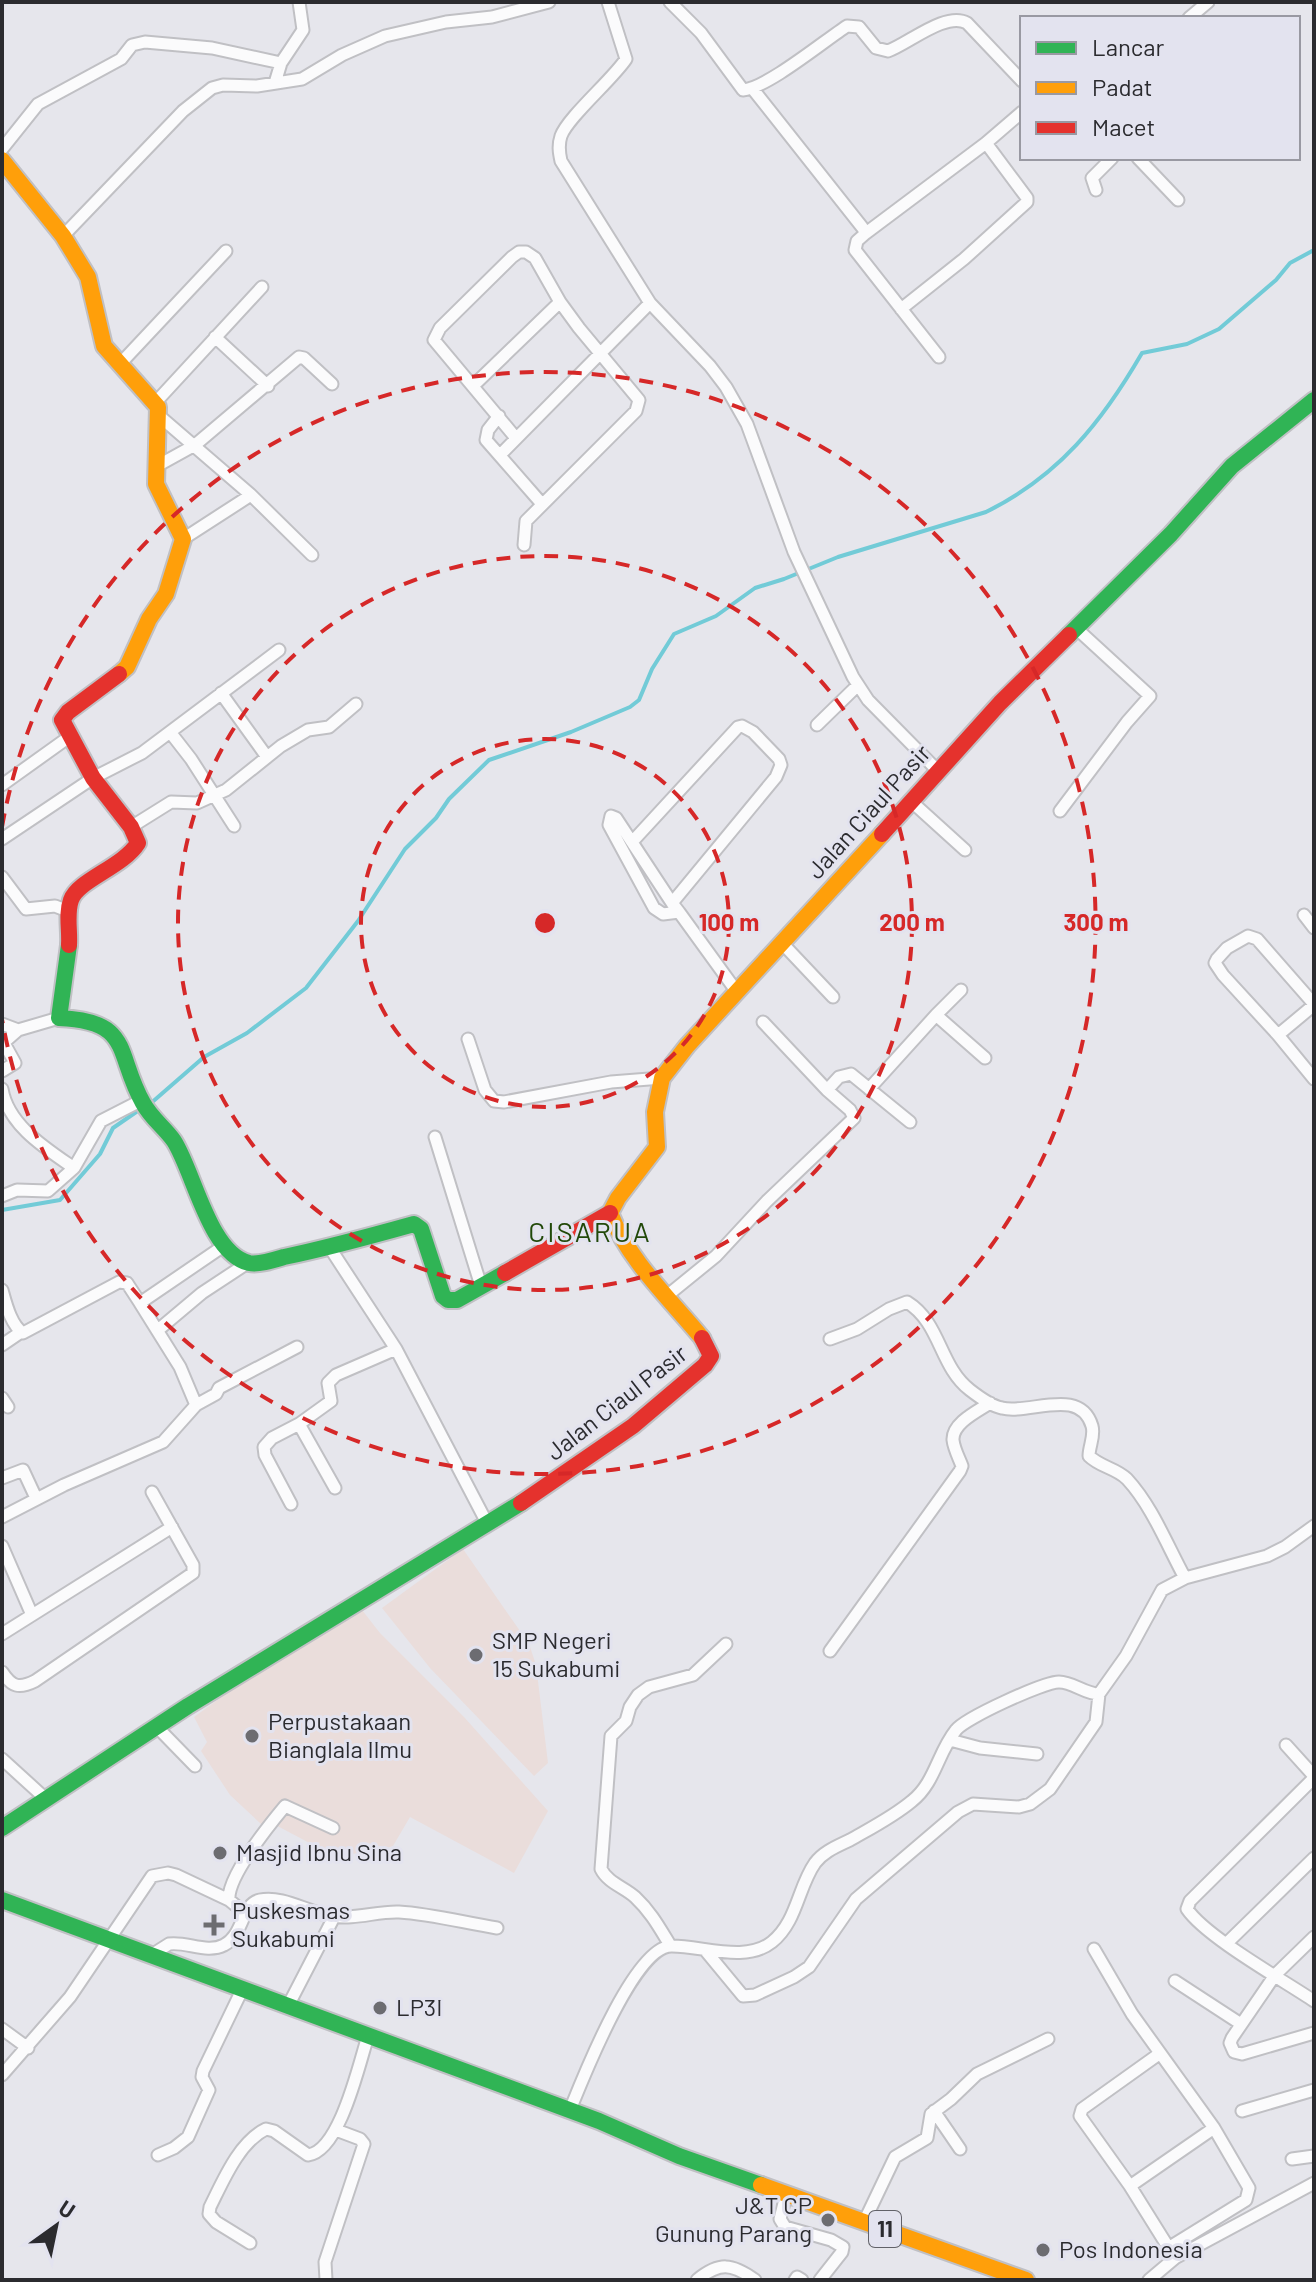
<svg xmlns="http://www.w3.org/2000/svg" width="1316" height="2282" viewBox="0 0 1316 2282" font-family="Barlow,sans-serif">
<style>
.education{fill:#eadddb}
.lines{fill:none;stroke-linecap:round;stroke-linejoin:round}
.stream{stroke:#72cbd7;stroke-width:4}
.street-casing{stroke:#c0c0c4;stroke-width:15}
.fast-casing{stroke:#c0c0c4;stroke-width:20}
.slow-casing{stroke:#c0c0c4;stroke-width:20}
.jam-casing{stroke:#c0c0c4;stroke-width:20}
.street{stroke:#fbfbfc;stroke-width:11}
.fast{stroke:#30b455;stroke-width:16}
.slow{stroke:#ff9f0a;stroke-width:16}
.jam{stroke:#e5322d;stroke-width:16}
.ring{fill:none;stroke:#d62828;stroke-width:4;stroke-dasharray:14 10}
.poi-dot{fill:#6c6c71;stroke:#e3e3ef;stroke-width:3}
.labels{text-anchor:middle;stroke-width:6;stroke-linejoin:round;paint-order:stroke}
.shield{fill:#e3e3ef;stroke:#626269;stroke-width:2}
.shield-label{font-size:22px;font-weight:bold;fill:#2b2b2f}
.street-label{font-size:24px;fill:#2b2b2f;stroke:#e3e3ef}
.poi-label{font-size:24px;fill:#2b2b2f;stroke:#e3e3ef;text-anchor:start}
.quarter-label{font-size:28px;letter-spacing:2px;fill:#214809;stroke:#e3e3ef}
.centre{fill:#d62828;stroke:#e3e3ef;stroke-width:4}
.ring-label{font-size:24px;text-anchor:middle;font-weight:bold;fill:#d62828;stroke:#e3e3ef;stroke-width:6;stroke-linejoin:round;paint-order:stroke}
</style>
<rect width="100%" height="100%" fill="#e6e6ec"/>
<path class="education" d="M 463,1549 L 529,1644 L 536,1665 L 548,1763 L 534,1776 L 430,1668 L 382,1608 Z
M 362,1610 L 380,1633 L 464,1717 L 548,1811 L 514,1873 L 410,1817 L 393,1846 L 377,1851 L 334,1856 L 268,1821 L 265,1825 L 261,1824 L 230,1795 L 201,1751 L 207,1742 L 194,1717 L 238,1685 Z"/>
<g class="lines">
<path class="stream" d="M 150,1104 L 204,1057 L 247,1033 L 306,988 L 358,921 L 405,849 L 436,818 L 449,799 L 489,760 L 571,732 L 630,707 L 639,700 L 652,669 L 674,634 L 716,616 L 755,588 L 784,579 L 838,557 L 986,512 C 1059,476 1102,422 1142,353 L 1187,344 L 1219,329 L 1276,280 L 1290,263 L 1314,250
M 2,1210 L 60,1200 L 100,1154 L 113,1128 L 142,1108"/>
<defs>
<path id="street" d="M 608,2 L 626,59 C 612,80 568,117 561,136 C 558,145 559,152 561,161 L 650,303 L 710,366 L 726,387 L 747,424 L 794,552 L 853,677 L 868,700 L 939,772
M 670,2 L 701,33 L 743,90 C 767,88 824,41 847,26 L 859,27 L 876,48 L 888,51 C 908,44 946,11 967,23 L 1022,81
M 1189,18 L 1208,2
M 275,83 L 281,63 L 303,30 L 299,2
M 752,88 L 862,227 L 866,233 L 857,241 L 855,250 L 939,357
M 2,149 L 38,104 L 121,59 L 132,45 L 145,42 L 212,48 L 281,63
M 1138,158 L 1178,200
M 1096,190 L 1092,178 L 1112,158
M 866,233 L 986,143
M 63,236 L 183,111 L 212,88 L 223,85 L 257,86 L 302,79 L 342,55 L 385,36 L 446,22 L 492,17 L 549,2
M 901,309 L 964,259 L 1027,202 L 1027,198 L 986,143 L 1022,112
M 215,337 L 268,386
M 119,365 L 226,251
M 474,385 L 560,302
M 155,403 L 262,287
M 157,414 L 251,495 L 312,555
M 499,416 L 488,430 L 486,440 L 542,504
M 516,438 L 434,340 L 440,328 L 512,257 L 519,252 L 526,252 L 535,258 L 560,302 L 579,328 L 639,400 L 636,411 L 526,521 L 524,545
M 500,455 L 650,303
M 157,466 L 195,445 L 299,357 L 304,358 L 332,384
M 183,539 L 251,495
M 221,693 L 267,757
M 817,725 L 858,685
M 170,732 L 191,759 L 234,826
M 2,785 L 69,737
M 912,802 L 965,850
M 1060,811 L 1127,722 L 1150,696 L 1077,629
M 131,827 L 171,802 L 197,803 L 226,790 L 281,746 L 308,730 L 329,727 L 356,704
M 2,839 L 93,778 L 142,753 L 279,650
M 632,842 L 738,727 L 742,726 L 753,732 L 779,759 L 781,765 L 776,777 L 672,903
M 2,877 L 26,909 L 55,906 L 68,911
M 679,912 L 663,914 L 654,908 L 609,825 L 611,816 L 616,818 L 672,903 L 679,912 L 737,992
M 1304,915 L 1314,928
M 782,943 L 833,997
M 1314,1004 L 1257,939 L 1248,936 L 1227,948 L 1217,959 L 1215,963 L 1223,975 L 1278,1035 L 1314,1079
M 936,1015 L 961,990
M 2,1024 L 18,1030
M 1278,1035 L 1314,1005
M 468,1039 L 485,1090 L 494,1101 L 504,1102 L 611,1082 L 662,1078
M 2,1044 L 18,1030 L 59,1018
M 2,1071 L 15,1063 L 4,1043
M 2,1089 C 8,1125 45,1148 74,1168 L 101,1121 L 142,1100
M 869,1089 L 936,1015 L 985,1058
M 827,1090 L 839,1077 L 851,1074 L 910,1122
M 435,1137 L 481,1286
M 2,1196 L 17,1190 L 48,1191 L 74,1168
M 330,1248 L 396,1349 L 487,1523
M 2,1290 C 6,1304 11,1325 23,1333 L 119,1282 L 127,1283 L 140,1303
M 668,1295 L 716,1256 L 767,1201 L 854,1118 L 850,1110 L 827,1090 L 763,1022
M 158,1330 L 202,1293 L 246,1264
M 830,1339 L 857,1329 L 889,1309 L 907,1302 C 941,1323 939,1366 970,1390 C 979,1397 991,1406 1002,1408 C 1029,1415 1080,1386 1092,1426 C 1095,1436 1089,1446 1089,1456 C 1100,1467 1116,1468 1127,1479 C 1152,1506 1167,1545 1185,1578
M 2,1345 L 21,1332
M 2,1398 L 8,1407
M 196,1405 L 216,1394 L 219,1388 L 297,1347
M 2,1478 L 23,1470 L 36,1498
M 335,1488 L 299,1424 L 331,1401 L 328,1383 L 336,1375 L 396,1349
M 291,1504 L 265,1455 L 264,1447 L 272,1438 L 299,1424
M 2,1517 L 64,1485 L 163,1442 L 196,1405 L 180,1367 L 140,1303 L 225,1245
M 2,1546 L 32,1615
M 2,1634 L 172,1527
M 830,1651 L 960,1471 L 962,1466 C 959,1458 954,1449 953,1440 C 952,1423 978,1411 990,1403
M 2,1672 C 12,1687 19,1689 35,1681 L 193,1573 L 193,1565 L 152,1492
M 157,1727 L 195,1766
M 950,1740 L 980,1748 L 1037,1754
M 1286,1745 L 1314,1776
M 2,1759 L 47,1800
M 1314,1778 L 1190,1901 L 1187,1909 C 1206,1937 1283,1980 1314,2001
M 229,1900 C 227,1877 270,1824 285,1806 L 333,1828
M 1314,1937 L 1275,1975 L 1232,2038 L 1230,2043 L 1234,2052 L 1242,2054 L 1314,2033
M 1227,1943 L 1314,1858
M 670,1945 C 659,1927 651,1912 635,1897 C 624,1887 608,1883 601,1869 L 611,1736 L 626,1721 L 630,1707 L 638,1695 L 649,1687 L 693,1675 L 726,1644
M 1094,1949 L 1132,2014 L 1214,2128 L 1249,2188 L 1246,2200 L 1170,2247
M 705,1950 L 743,1996 L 755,1995 L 794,1977 L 809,1967 L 856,1899 L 958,1812 L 973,1804 L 1019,1807 L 1030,1804 L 1050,1789 L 1096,1722 L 1099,1694 L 1126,1656 L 1162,1590 L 1185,1578 L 1267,1556 L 1285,1547 L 1314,1526
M 150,1956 L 169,1944 C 186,1941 207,1954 224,1945 C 244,1935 241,1904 260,1900 C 283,1895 309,1913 332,1916 C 355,1920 377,1911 399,1912 C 432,1914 465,1923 497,1928
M 1175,1981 L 1241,2024
M 289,2004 L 334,1917
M 2,2029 L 28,2048
M 1159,2054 L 1082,2109 L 1080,2116 L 1130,2186 L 1175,2258
M 2,2075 L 70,1997 L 152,1876 L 168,1873 L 176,1875 L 229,1900 L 245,1913
M 570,2110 C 583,2078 635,1945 672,1946 C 703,1946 746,1963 772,1942 C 797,1922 798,1887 815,1863 C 824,1851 838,1846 850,1840 C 871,1828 893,1817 912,1801 C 935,1783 938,1752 956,1730 C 965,1718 1044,1682 1059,1682 C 1073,1682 1085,1694 1099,1694
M 934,2111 L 960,2149
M 1242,2111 L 1314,2090
M 158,2155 L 174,2148 L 188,2137 L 209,2090 L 202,2077 L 203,2071 L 242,1990
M 1292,2159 L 1314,2156
M 1130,2186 L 1214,2128
M 786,2195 L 780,2219 L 785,2227 L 831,2240 L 843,2247 L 842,2252 L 820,2280
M 864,2222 L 895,2157 L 927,2138 L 931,2114 L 951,2099 L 977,2074 L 1048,2039
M 250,2243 L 216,2222 L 209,2214 L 210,2207 C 223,2181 239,2142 266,2129 L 274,2131 L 308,2155 C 340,2151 359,2064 368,2036
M 326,2280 L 325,2262 L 364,2144 L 360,2139 L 336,2130
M 697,2280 C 719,2262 732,2263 755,2280
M 795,2280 L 797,2277 L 802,2280
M 1149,2280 L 1175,2258 L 1314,2183"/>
<path id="fast" d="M 1069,635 L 1171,534 L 1232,466 L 1314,400
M 69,945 L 59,1018 C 133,1021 115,1053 143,1103 C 151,1118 165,1128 174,1141 C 194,1172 209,1253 249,1263 C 259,1265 274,1260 284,1257 C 328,1248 371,1236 414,1224 L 421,1229 L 443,1296 L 448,1300 L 457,1300 L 505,1273
M 2,1828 L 188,1706 L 521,1503
M 2,1900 L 599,2121 L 679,2156 L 761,2185"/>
<path id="slow" d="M 2,160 L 63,236 L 88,277 L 104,346 L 158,407 L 156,484 L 183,539 L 166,594 L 149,619 L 127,667 L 119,674
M 702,1338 C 670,1299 629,1261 610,1213 L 618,1198 L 657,1147 L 655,1112 L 662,1078 L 687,1046 L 882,834
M 761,2185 L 1026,2280"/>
<path id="jam" d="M 882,834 L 1000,703 L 1069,635
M 69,945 C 70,930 66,914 71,900 C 78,880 123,867 138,843 L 131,827 L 93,778 L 62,720 L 68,712 L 119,674
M 505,1273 L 610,1213
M 521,1503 L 633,1426 L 705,1365 L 711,1356 L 702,1338"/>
</defs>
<use href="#street" class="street-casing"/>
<use href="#fast" class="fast-casing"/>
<use href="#slow" class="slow-casing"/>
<use href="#jam" class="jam-casing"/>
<use href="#street" class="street"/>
<use href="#fast" class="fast"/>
<use href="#slow" class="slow"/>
<use href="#jam" class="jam"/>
</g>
<g class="ring">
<circle cx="545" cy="923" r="184"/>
<circle cx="545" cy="923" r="367"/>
<path d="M2 827A551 551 0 1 1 2 1019"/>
</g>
<g class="poi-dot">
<circle cx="476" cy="1655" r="8"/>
<circle cx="252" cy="1736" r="8"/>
<circle cx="220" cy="1853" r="8"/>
<path d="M210 1913h8v8h8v8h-8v8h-8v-8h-8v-8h8z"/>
<circle cx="380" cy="2008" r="8"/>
<circle cx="828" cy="2220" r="8"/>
<circle cx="1043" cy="2250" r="8"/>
</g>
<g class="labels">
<rect class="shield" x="869" y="2211" width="32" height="36" rx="6"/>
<g class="shield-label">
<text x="885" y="2237">11</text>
</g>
<g class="street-label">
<text transform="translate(869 812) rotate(-48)" y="8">Jalan Ciaul Pasir</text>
<text transform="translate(617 1403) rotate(-38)" y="8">Jalan Ciaul Pasir</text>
</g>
<g class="poi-label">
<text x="492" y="1649">SMP Negeri<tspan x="492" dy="28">15 Sukabumi</tspan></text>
<text x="268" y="1730">Perpustakaan<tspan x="268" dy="28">Bianglala Ilmu</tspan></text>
<text x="236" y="1861">Masjid Ibnu Sina</text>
<text x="232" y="1919">Puskesmas<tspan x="232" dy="28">Sukabumi</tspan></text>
<text x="396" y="2016">LP3I</text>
<text x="812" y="2214" text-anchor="end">J&amp;T CP<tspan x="812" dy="28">Gunung Parang</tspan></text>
<text x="1059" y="2258">Pos Indonesia</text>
</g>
<g class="quarter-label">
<text x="590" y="1242">CISARUA</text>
</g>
</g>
<circle cx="545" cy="923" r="12" class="centre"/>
<g class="ring-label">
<text x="729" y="931">100 m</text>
<text x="912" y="931">200 m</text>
<text x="1096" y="931">300 m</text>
</g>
<rect width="1316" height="2282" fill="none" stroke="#2b2b2f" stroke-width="8"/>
<rect x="1020" y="16" width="280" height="144" fill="#e3e3ef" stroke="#9999a2" stroke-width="2"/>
<rect x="1036" y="42" width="40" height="12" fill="#30b455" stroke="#9999a2" stroke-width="2"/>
<text x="1092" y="56" font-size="24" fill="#2b2b2f">Lancar</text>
<rect x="1036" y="82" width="40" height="12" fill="#ff9f0a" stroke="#9999a2" stroke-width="2"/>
<text x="1092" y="96" font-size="24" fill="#2b2b2f">Padat</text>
<rect x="1036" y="122" width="40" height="12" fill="#e5322d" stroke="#9999a2" stroke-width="2"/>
<text x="1092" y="136" font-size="24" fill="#2b2b2f">Macet</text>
<g transform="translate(56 2226) rotate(33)" stroke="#e3e3ef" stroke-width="6" paint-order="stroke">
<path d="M0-6L14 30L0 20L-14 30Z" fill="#2b2b2f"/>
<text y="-12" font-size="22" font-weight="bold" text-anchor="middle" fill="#2b2b2f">U</text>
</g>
</svg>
